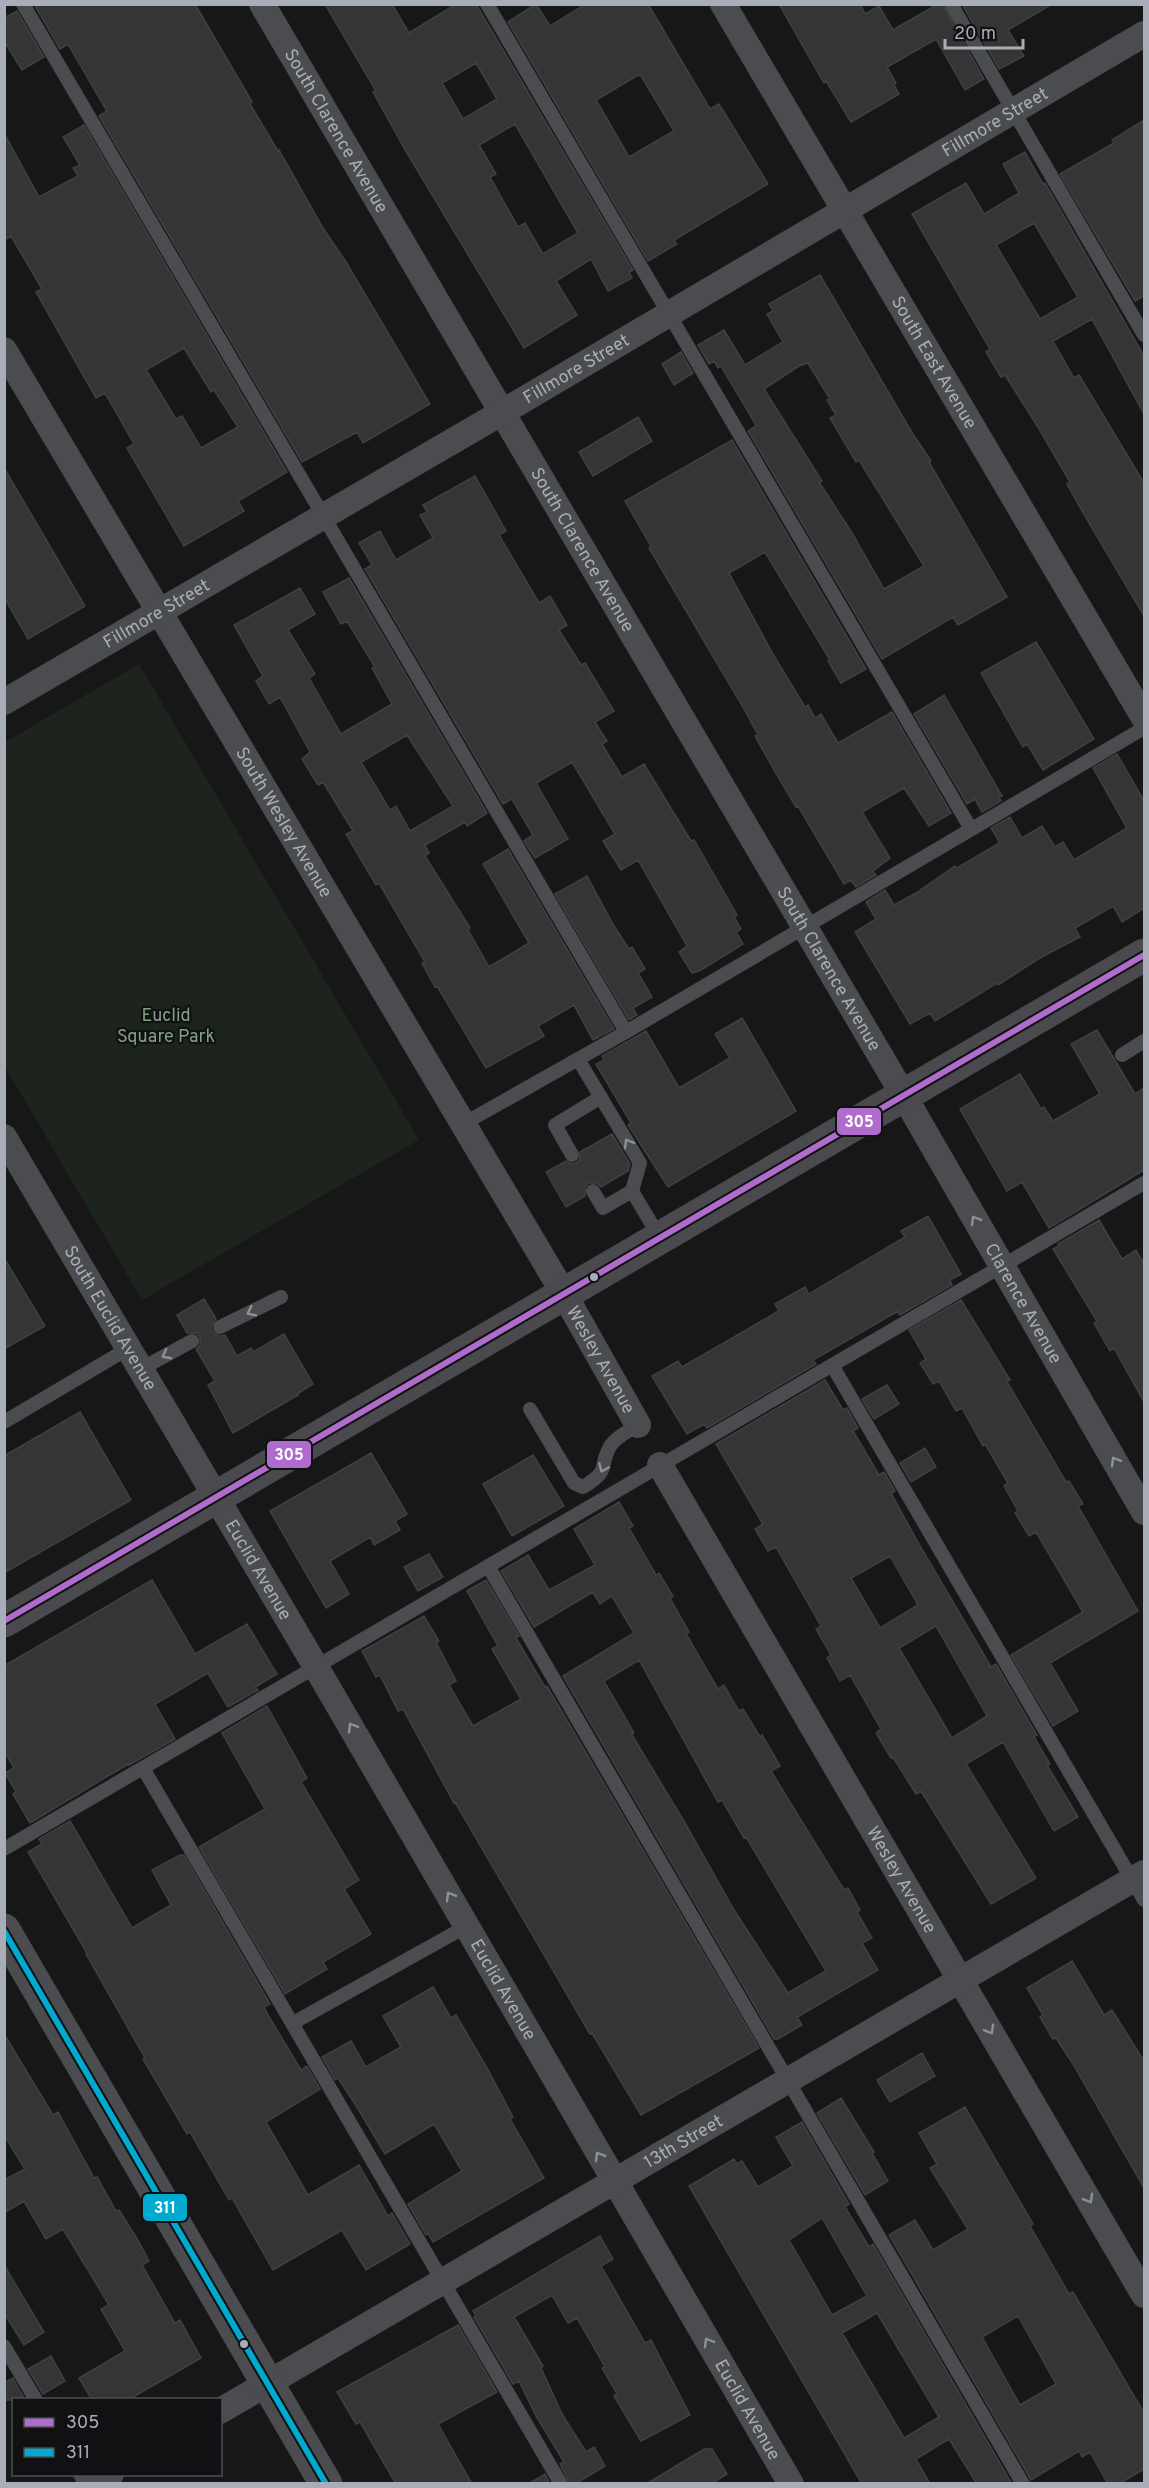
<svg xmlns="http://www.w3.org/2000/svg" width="1149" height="2488" viewBox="0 0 1149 2488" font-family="Overpass,sans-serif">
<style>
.green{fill:#1d241e}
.building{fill:#353536;stroke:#3f4043;stroke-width:1.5;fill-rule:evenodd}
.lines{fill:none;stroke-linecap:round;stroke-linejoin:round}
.service{stroke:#4b4c50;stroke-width:14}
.minor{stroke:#4b4c50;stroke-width:26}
.tertiary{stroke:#4b4c50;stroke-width:33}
.secondary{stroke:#4a4a4e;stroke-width:33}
.bus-1-casing{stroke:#111113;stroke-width:10}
.bus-2-casing{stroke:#111113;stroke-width:10}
.bus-1{stroke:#b06ccc;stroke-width:6}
.bus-2{stroke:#00a9ce;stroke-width:6}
.oneway{stroke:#8c9099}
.bus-dot{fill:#a8adb8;stroke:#111113;stroke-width:2}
.labels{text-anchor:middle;stroke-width:4.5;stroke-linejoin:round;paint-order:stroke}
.street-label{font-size:18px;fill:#a8adb8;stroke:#111113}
.park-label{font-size:18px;fill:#7fa381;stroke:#111113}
.line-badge{stroke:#111113;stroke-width:2}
.badge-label{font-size:16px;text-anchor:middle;font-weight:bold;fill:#fff}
</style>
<rect width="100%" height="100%" fill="#171717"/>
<path class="green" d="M 139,664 L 419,1140 L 142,1300 L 5,1067 L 5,742 Z"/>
<path class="building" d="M 34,4 L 195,4 L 252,102 L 250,104 L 278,151 L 279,150 L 323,228 L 346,262 L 430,404 L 363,443 L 357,432 L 302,462 L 99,116 L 107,111 L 68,44 L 60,49 Z
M 325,4 L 392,4 L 409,33 L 456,4 L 476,4 L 633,270 L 629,272 L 632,278 L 608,291 L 591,259 L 556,281 L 577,315 L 524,348 L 407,153 L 373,92 L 376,91 ZM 476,63 L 497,99 L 463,119 L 442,83 ZM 515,124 L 578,233 L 543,254 L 525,223 L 518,227 L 490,177 L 496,174 L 479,145 Z
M 536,4 L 550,26 L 586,4 L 648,4 L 710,109 L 719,104 L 768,184 L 674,240 L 677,244 L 648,261 L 508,22 ZM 640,74 L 674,131 L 629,157 L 596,100 Z
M 779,4 L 860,4 L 865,14 L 879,6 L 893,30 L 938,4 L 942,4 L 984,79 L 965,90 L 936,39 L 887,67 L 896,83 L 894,85 L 899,94 L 851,122 L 826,81 L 824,83 Z
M 962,4 L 1052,4 L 1008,30 L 1024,56 L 999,69 Z
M 17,11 L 44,57 L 22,70 L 4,41 L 4,18 Z
M 1144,120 L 1144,296 L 1135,301 L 1060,174 L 1114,143 L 1112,140 Z
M 84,125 L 287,472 L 238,501 L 244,511 L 184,546 L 127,448 L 134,444 L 105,393 L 96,398 L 36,292 L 42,289 L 11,236 L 4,240 L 4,133 L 39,197 L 78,176 L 73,168 L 80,165 L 63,137 ZM 184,348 L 211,392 L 214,390 L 238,427 L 201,448 L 182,416 L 176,419 L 146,370 Z
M 1025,152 L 1043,184 L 1045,183 L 1144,356 L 1144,414 L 1092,319 L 1053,341 L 1074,378 L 1079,375 L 1144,483 L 1144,616 L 1082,511 L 1067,484 L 1070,482 L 1038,427 L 1005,375 L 1001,377 L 986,352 L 990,349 L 912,214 L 966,183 L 984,214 L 1019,193 L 1003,164 ZM 1034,223 L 1078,297 L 1040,319 L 996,245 Z
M 820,275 L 911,431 L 931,461 L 929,462 L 1007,597 L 958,625 L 953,617 L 882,659 L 748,431 L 756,426 L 749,413 L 721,366 L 718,368 L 714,361 L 709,364 L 698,345 L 724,330 L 745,365 L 783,342 L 767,314 L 773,311 L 769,304 ZM 808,363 L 830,399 L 827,400 L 836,415 L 830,418 L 856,462 L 859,460 L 924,566 L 884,589 L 852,533 L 819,482 L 822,481 L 764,389 L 799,366 Z
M 681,352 L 693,373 L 674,385 L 662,364 Z
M 638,417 L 652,441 L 593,476 L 579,452 Z
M 732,440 L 866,669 L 841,683 L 828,661 L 830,660 L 765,552 L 729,573 L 774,656 L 805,707 L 808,705 L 815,718 L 821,714 L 838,743 L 892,712 L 951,813 L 929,826 L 904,788 L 862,812 L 890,858 L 873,871 L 876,875 L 856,887 L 851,880 L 844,884 L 798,806 L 796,807 L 777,775 L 755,736 L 758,735 L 743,707 L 649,548 L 651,546 L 625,501 Z
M 4,468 L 85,606 L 28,639 L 4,597 Z
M 475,476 L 506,531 L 499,535 L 539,603 L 550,596 L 567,625 L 559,630 L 581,665 L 585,663 L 614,711 L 595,722 L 607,741 L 602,744 L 622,777 L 644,764 L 691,841 L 694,840 L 737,915 L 734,917 L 741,929 L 736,932 L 743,944 L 701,970 L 692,973 L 679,952 L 687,946 L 638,860 L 621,870 L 603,841 L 615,834 L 572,762 L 536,783 L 568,839 L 535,858 L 524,841 L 533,835 L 512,799 L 503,804 L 365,569 L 372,565 L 359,543 L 380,531 L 396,560 L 433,538 L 420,515 L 427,512 L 423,505 Z
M 349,578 L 487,813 L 467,826 L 465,822 L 425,845 L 429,853 L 425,856 L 470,928 L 468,930 L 489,967 L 529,943 L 483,864 L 508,849 L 614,1029 L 593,1040 L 574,1005 L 538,1026 L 544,1036 L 486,1068 L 437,986 L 435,987 L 422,963 L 425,962 L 379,883 L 376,885 L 346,834 L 353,831 L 323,782 L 318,785 L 302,759 L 310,752 L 280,697 L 269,704 L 256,681 L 263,676 L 234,625 L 300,588 L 315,614 L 288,630 L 315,674 L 309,678 L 341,734 L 392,704 L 372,668 L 375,667 L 347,621 L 341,624 L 323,592 ZM 407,735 L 453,806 L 410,831 L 396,806 L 390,810 L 361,762 Z
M 1036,642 L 1094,739 L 1043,770 L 1027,744 L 1023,747 L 981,673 Z
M 944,695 L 1002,796 L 999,797 L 1001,801 L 982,812 L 975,799 L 967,804 L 914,714 Z
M 1117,754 L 1144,801 L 1144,908 L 1122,922 L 1113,906 L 1075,928 L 1080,937 L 1038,959 L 998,985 L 997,983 L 935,1021 L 930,1013 L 910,1024 L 855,932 L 876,919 L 866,902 L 885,890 L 894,905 L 916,893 L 955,866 L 957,868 L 998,844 L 999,841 L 991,828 L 1010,817 L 1022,838 L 1042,826 L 1055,847 L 1063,842 L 1074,860 L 1127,828 L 1093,768 Z
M 587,876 L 614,926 L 629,949 L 632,947 L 645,969 L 638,973 L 652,997 L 633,1008 L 637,1015 L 629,1020 L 555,894 Z
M 742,1018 L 796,1111 L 668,1187 L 628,1125 L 631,1123 L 596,1064 L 604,1060 L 602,1056 L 646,1031 L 679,1088 L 730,1058 L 715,1034 Z
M 1097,1030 L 1135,1094 L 1144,1088 L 1144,1170 L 1049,1228 L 1022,1182 L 1007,1191 L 960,1109 L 1020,1074 L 1041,1109 L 1044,1107 L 1053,1121 L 1100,1094 L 1071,1044 Z
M 612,1134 L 630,1164 L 628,1171 L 601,1187 L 597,1183 L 589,1183 L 585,1187 L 585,1196 L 566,1207 L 546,1172 L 566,1161 L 571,1164 L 576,1163 L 580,1159 L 580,1152 Z
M 928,1216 L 961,1274 L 950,1280 L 952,1285 L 900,1315 L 898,1311 L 813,1360 L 816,1364 L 707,1428 L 704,1424 L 687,1434 L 652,1376 L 678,1361 L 682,1367 L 779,1311 L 775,1304 L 805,1287 L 809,1294 L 905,1237 L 901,1231 Z
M 1099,1220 L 1122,1259 L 1136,1250 L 1144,1264 L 1144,1402 L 1114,1348 L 1110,1351 L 1094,1323 L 1097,1321 L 1053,1249 L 1059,1246 L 1058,1244 Z
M 4,1258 L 45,1326 L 4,1349 Z
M 204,1299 L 216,1319 L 211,1326 L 212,1331 L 219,1336 L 225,1335 L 237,1356 L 251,1348 L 253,1352 L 284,1334 L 313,1384 L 297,1394 L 298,1395 L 233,1433 L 208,1385 L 215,1381 L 196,1349 L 200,1345 L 200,1337 L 196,1333 L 187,1333 L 177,1315 Z
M 961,1300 L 1010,1380 L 1007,1382 L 1052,1458 L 1066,1482 L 1069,1481 L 1083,1504 L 1078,1506 L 1138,1611 L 1050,1663 L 1078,1711 L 1053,1726 L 1011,1655 L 1083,1612 L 1036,1532 L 1029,1536 L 1015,1513 L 1018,1511 L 1004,1486 L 1008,1483 L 985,1444 L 983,1446 L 962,1408 L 956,1411 L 939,1381 L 933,1384 L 920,1363 L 926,1359 L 909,1330 Z
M 825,1380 L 843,1410 L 847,1408 L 858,1428 L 853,1431 L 879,1475 L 884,1472 L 895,1491 L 891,1493 L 916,1539 L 991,1667 L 996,1664 L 1037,1735 L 1034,1737 L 1050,1764 L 1047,1765 L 1078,1817 L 1054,1831 L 1003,1742 L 966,1764 L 1036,1878 L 991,1904 L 921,1791 L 916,1794 L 893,1757 L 891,1758 L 876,1733 L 881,1729 L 850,1675 L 840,1681 L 827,1658 L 831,1655 L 816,1629 L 821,1626 L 776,1547 L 768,1551 L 755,1529 L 763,1524 L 716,1444 ZM 890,1556 L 918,1605 L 880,1628 L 851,1578 ZM 936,1626 L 987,1716 L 952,1738 L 899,1648 Z
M 887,1385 L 899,1404 L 874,1419 L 862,1399 Z
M 80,1412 L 131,1500 L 4,1573 L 4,1456 Z
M 925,1448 L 936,1467 L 911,1482 L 900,1463 Z
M 371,1453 L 407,1514 L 395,1521 L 400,1530 L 374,1545 L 370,1537 L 330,1561 L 349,1594 L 326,1608 L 270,1511 Z
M 533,1455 L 564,1506 L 512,1536 L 483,1484 Z
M 619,1502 L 633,1526 L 629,1528 L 656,1575 L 659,1573 L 673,1596 L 670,1598 L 689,1632 L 686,1634 L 718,1689 L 724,1685 L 739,1711 L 743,1709 L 760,1737 L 762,1735 L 780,1766 L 771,1771 L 844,1890 L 848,1888 L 860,1910 L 857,1912 L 872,1938 L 862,1943 L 878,1970 L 797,2017 L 802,2025 L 778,2039 L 774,2039 L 563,1676 L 634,1633 L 612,1596 L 600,1604 L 593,1592 L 534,1627 L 501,1571 L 528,1555 L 549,1590 L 595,1565 L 574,1529 ZM 639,1660 L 718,1802 L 722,1800 L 744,1838 L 746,1837 L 826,1971 L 788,1993 L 734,1910 L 685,1823 L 632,1735 L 634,1733 L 604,1681 Z
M 429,1554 L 443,1577 L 418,1591 L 404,1567 Z
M 152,1580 L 195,1654 L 247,1624 L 277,1674 L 255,1687 L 258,1690 L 228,1707 L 208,1673 L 155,1704 L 175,1739 L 129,1765 L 128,1764 L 30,1823 L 13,1794 L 16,1792 L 5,1773 L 14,1768 L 4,1751 L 4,1666 Z
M 486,1580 L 519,1636 L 516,1638 L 545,1687 L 547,1686 L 759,2048 L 641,2115 L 592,2033 L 590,2034 L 455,1802 L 454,1803 L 403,1709 L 398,1711 L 380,1675 L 376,1677 L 362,1651 L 424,1616 L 439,1641 L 436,1642 L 456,1681 L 449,1685 L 473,1726 L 521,1699 L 492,1649 L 498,1646 L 467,1591 Z
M 267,1706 L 307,1778 L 301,1782 L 359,1880 L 344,1889 L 371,1934 L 323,1962 L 327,1969 L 285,1994 L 199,1847 L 265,1809 L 222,1733 Z
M 70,1821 L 132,1928 L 171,1905 L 152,1870 L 180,1855 L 184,1855 L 270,2004 L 264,2007 L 268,2015 L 301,2070 L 307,2066 L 320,2089 L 266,2122 L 308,2195 L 359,2165 L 388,2216 L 392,2213 L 410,2244 L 366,2270 L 342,2230 L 273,2270 L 232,2198 L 229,2200 L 190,2132 L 187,2134 L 143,2059 L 145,2058 L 86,1954 L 87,1953 L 28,1852 L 42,1844 L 39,1839 Z
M 1072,1961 L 1104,2015 L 1112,2010 L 1144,2061 L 1144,2188 L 1073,2064 L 1056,2038 L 1053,2039 L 1040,2017 L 1043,2015 L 1027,1988 Z
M 433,1987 L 451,2018 L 456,2015 L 486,2066 L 513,2117 L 510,2119 L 544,2178 L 433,2242 L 428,2233 L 426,2235 L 408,2204 L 462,2171 L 434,2124 L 385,2154 L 355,2104 L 338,2078 L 335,2080 L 322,2057 L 351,2041 L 366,2067 L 401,2047 L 383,2016 Z
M 4,2034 L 53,2115 L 58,2112 L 94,2178 L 97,2177 L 116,2211 L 119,2210 L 136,2237 L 149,2261 L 142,2265 L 175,2323 L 180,2320 L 201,2358 L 128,2400 L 92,2400 L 79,2378 L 125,2351 L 101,2309 L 109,2305 L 63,2229 L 46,2239 L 24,2201 L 4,2213 L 4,2180 L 25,2169 L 4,2135 Z
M 922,2053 L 935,2076 L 890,2102 L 877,2080 Z
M 841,2098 L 874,2152 L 872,2153 L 888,2181 L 865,2195 L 817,2113 Z
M 965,2107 L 1033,2224 L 1030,2226 L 1069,2294 L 1073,2292 L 1144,2413 L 1144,2469 L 1119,2484 L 1108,2484 L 1090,2452 L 1082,2457 L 1079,2451 L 1031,2480 L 889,2235 L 915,2220 L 933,2250 L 968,2229 L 930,2168 L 937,2164 L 919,2133 ZM 1018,2316 L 1056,2384 L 1020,2405 L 982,2337 Z
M 802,2122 L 849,2204 L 845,2207 L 869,2247 L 873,2244 L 1012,2484 L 977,2484 L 949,2439 L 916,2459 L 930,2484 L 862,2484 L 689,2186 L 734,2159 L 737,2164 L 742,2161 L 758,2187 L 793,2166 L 776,2137 ZM 822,2218 L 867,2296 L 832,2315 L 789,2240 ZM 877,2313 L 939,2417 L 904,2438 L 842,2333 Z
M 600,2236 L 613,2259 L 601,2266 L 645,2343 L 651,2340 L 690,2415 L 641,2441 L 614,2396 L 617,2394 L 602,2368 L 605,2367 L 577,2318 L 568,2323 L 552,2295 L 514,2317 L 543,2366 L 541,2368 L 562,2414 L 586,2452 L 594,2447 L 605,2466 L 575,2484 L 570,2484 L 560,2464 L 564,2462 L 536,2416 L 519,2381 L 513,2384 L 474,2317 L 476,2316 L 473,2311 Z
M 4,2265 L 44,2332 L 24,2345 L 4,2313 Z
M 458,2325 L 497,2392 L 438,2424 L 472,2484 L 396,2484 L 360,2422 L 356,2424 L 337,2392 Z
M 51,2356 L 65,2381 L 43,2394 L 28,2369 Z
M 13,2378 L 25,2400 L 4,2400 L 4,2383 Z
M 704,2449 L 712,2449 L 727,2474 L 711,2484 L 646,2484 Z
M 545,2474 L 550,2484 L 528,2484 Z"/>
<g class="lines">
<path class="service" d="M 23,4 L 626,1032
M 487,4 L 971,829
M 951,4 L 1144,335
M 1122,1055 L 1144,1041
M 578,1059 L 640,1163 L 632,1191 L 603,1208 L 593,1191
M 463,1124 L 626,1032 L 1144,728
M 572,1155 L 555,1125 L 601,1097
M 632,1191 L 660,1238
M 220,1327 L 281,1297
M 832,1365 L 1144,1900
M 141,1369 L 192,1341
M 530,1409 L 574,1483 L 583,1487 C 613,1469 597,1467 611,1445 C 617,1436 629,1431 638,1425
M 4,1422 L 129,1348
M 488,1566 L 1023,2484
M 143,1768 L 561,2484
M 4,1849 L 1144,1183
M 293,2023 L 467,1926
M 4,2346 L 36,2400
M 80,2474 L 85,2484"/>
<g class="minor">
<path id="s1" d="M 262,4 L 904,1096 L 1144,1512"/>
<path id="s2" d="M 723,4 L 1144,718"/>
<path id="s3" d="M 4,350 L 564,1294 L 638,1425"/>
<path id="s4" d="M 4,702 L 501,413 L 1144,34"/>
<path id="s5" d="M 4,1137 L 316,1667 L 791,2484"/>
<path id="s6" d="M 660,1465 L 1144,2295"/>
<path id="s7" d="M 220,2411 L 1144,1873"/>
<path d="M 96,2484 L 111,2474"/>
</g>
<path class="tertiary" d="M 4,1930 L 326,2484"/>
<path class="secondary" d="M 4,1621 L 1144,955"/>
<defs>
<path id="bus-1" d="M 4,1621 L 1144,955"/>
<path id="bus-2" d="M 4,1931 L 326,2484"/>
</defs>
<use href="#bus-1" class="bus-1-casing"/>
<use href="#bus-2" class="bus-2-casing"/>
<use href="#bus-1" class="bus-1"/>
<use href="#bus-2" class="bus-2"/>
</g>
<defs><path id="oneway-chevron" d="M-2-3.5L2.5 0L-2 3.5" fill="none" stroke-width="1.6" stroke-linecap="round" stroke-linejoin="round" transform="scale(1.5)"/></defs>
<g class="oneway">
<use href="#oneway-chevron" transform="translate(628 1143) rotate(-120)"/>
<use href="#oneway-chevron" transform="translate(975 1220) rotate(-120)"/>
<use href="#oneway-chevron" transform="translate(251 1312) rotate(154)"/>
<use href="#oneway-chevron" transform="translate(166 1355) rotate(152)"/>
<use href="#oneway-chevron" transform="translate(1115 1461) rotate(-120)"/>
<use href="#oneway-chevron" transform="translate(603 1468) rotate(113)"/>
<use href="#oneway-chevron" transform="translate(352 1727) rotate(-120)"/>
<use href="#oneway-chevron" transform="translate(450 1896) rotate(-120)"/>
<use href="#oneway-chevron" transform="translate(990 2030) rotate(60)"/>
<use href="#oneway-chevron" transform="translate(599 2156) rotate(-120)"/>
<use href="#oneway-chevron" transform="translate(1089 2199) rotate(60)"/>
<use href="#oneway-chevron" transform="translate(708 2342) rotate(-120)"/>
</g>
<g class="bus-dot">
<circle cx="594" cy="1277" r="5"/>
<circle cx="244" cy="2344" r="5"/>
</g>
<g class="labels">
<g class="street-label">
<text dy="6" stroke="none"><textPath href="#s4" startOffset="1148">Fillmore Street</textPath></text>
<text dy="6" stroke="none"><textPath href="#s1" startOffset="147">South Clarence Avenue</textPath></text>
<text dy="6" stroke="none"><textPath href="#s2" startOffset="416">South East Avenue</textPath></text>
<text dy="6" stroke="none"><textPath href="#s4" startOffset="662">Fillmore Street</textPath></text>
<text dy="6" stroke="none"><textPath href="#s1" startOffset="633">South Clarence Avenue</textPath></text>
<text dy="6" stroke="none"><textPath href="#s4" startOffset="176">Fillmore Street</textPath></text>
<text dy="6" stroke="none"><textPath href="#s3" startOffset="549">South Wesley Avenue</textPath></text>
<text dy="6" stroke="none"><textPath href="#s1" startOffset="1119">South Clarence Avenue</textPath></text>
<text dy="6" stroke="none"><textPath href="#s1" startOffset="1506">Clarence Avenue</textPath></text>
<text dy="6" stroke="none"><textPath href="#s5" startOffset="210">South Euclid Avenue</textPath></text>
<text dy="6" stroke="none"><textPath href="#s3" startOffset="1173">Wesley Avenue</textPath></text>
<text dy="6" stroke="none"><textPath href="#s5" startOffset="502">Euclid Avenue</textPath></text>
<text dy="6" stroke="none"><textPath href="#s6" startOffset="480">Wesley Avenue</textPath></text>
<text dy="6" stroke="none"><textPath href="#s5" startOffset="988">Euclid Avenue</textPath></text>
<text dy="6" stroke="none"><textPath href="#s7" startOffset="536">13th Street</textPath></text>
<text dy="6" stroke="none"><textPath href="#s5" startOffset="1474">Euclid Avenue</textPath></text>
</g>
<g class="park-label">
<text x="166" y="1021">Euclid<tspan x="166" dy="21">Square Park</tspan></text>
</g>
</g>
<g class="line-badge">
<rect x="836" y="1107" width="46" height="29" rx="6" fill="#b06ccc"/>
<rect x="266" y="1440" width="46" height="29" rx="6" fill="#b06ccc"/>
<rect x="142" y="2193" width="46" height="29" rx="6" fill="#00a9ce"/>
</g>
<g class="badge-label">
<text x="859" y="1127">305</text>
<text x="289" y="1460">305</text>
<text x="165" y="2213">311</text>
</g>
<rect width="1149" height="2488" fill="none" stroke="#a8adb8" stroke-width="12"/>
<rect x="12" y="2398" width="210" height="78" fill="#111113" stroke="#4d4f55" stroke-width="1.5"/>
<rect x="24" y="2418" width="30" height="9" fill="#b06ccc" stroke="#4d4f55" stroke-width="1.5"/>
<text x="66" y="2428" font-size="18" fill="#a8adb8">305</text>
<rect x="24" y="2448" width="30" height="9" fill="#00a9ce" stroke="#4d4f55" stroke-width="1.5"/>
<text x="66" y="2458" font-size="18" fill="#a8adb8">311</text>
<path d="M945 39v9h78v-9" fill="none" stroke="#a8adb8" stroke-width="3"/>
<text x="954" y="39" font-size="18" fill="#a8adb8" stroke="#111113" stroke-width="4.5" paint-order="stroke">20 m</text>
</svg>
